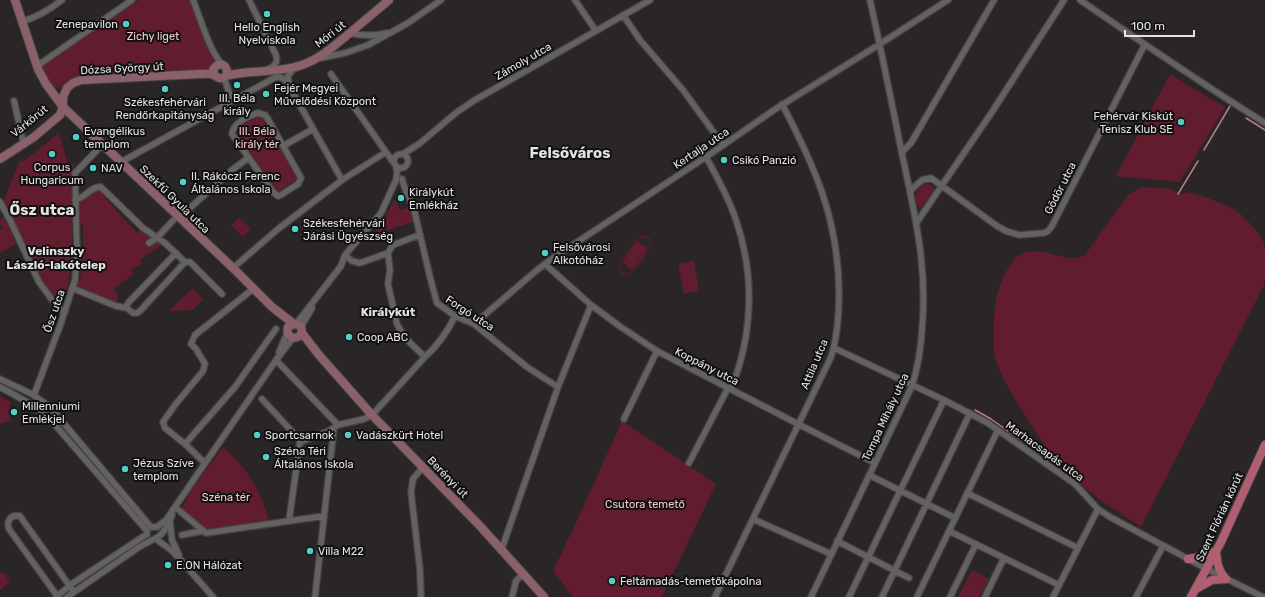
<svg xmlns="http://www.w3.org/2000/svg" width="1265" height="597" viewBox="0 0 1265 597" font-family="Rubik,sans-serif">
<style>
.green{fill:#611c2e;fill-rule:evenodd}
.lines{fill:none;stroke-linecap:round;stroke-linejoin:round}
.stream{stroke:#b67b88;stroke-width:1.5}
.street-casing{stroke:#444242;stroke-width:8}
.secondary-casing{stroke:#444242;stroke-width:10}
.primary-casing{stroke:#444242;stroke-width:10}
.street{stroke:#646161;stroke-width:5.5}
.secondary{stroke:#8a6069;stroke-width:8}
.primary{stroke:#b05f72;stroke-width:8}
.poi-dot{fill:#55cec4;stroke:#111010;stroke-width:1.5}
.labels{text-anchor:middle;stroke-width:4;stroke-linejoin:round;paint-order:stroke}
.poi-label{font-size:11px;fill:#e4e2e2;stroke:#111010;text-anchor:start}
.street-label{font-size:11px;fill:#e4e2e2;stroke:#111010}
.park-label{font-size:11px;fill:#f7c6ce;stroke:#111010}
.neighbourhood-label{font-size:12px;font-weight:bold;fill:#e4e2e2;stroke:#111010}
.district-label{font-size:15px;font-weight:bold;fill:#e4e2e2;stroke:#111010}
</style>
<rect width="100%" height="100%" fill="#2a2627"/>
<path class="green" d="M 139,0 L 190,0 L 215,62 L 212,69 L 87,76 L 61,88 L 54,87 L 43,71 L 42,67 L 44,64 Z
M 1170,74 L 1225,107 L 1180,182 L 1116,176 Z
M 258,116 L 263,118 L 296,175 L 297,179 L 281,190 L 277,190 L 238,137 L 237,132 L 239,127 Z
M 59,133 L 68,165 L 74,163 C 73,168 72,172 72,178 C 71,192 77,301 59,299 C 51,298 47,287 42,281 C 41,279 38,278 35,276 L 3,203 L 20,160 L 23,162 Z
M 926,183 L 931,185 L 934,187 L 934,190 L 921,208 L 919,208 C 913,199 916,189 926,183 Z
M 1142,187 L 1173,189 L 1179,194 L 1182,194 L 1186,192 C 1202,195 1218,201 1233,209 C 1243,214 1262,235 1265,246 C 1265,256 1265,271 1265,281 L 1264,285 L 1141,527 C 1113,508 1082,490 1059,464 C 1047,451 1038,435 1028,420 C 1016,401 998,374 994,352 C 994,346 994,340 994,334 C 993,307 997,279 1016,258 C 1032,240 1061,263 1080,257 C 1083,257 1085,254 1087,252 L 1129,194 Z
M 98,188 L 107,196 L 105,198 L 137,233 L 141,229 L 163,244 L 140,260 L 142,263 L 131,271 L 134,274 L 113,289 L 118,295 L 118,299 L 116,302 L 79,288 L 75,285 L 77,279 L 80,280 L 83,255 L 83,225 L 76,225 L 75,200 Z
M 395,199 L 400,210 L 409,207 L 414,222 L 376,233 Z
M 5,215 L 16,244 L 0,253 L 0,230 L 3,228 L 0,224 L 0,220 Z
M 239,218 L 251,229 L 243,237 L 231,225 Z
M 640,236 C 667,234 634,274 627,275 C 623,275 621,273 619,270 L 618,265 L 636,240 ZM 643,237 L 646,238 L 649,241 L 649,248 L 633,270 L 627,274 L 622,272 L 619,267 L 620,263 L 637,240 L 638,238 Z
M 637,241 L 648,248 L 632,270 L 622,262 Z
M 694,261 L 699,291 L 684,294 L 678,264 Z
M 193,288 L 203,299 L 193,310 L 169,311 Z
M 0,396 L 11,402 L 8,411 L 10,417 L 9,421 L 0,424 Z
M 622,421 L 716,484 L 662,597 L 573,597 L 553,571 L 580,514 Z
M 223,447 C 247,467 262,493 270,524 L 208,532 L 181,510 L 190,492 Z
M 972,570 L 989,579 L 979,597 L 958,597 Z
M 3,572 L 10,582 L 0,590 L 0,574 Z"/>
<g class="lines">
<path class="stream" d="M 1246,118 L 1265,130
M 1204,150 L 1230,106
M 1178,194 L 1198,161
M 975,410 L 991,419 L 1025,443"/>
<defs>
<path id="street" d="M 193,0 C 200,17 210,53 223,65
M 249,0 L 276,55 C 278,63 275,66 268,69
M 575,0 L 596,31
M 1080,0 C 1141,42 1202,84 1265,123
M 623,15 L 640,40 L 683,90 L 723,145
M 23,21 C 38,17 49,10 62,0
M 350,33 C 362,36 375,36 387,33
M 321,58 L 345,53 L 368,45 L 408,23 L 441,0
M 37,66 L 132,0
M 294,68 L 288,76 L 289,86 L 342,180
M 331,74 L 393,162
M 224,78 L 232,101
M 14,101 L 23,141
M 258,113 L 265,115 L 268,119 L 301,178 L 298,184 L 281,195 L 278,196 L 273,192 L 232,134 C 233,123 248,116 258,113 Z
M 283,146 L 313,129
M 902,152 L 911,143 L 994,0
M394 161a7 7 0 1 1 14 0a7 7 0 1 1-14 0Z
M 403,154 L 419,144 L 457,112 L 475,100 L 650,0
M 706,157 C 717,177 729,198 736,220 C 755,275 753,335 731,389
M 121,162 L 276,77 C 283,77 286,80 289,86
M 402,179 C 404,190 411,199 414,210 C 422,241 428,272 437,303 L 455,316 L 474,324 L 527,367 L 558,387
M 911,190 L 922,180 L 931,178 L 997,226 L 1006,231 L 1019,235 L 1044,233 L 1048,231 L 1052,226 L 1145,44
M 75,200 C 85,198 91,186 101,187 L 143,228 L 165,243 L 185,262 L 190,262 L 222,294
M 0,202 L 10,220 L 39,282 L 58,308 L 65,312
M 179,218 L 232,170 L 248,158
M 917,222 L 992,112 L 1064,0
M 149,243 L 157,238 L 177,216
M 388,253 L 390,270 L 388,284 L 397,324 L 405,338 L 425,357
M 345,255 L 352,261 L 360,263 L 388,253 L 393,245 L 419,235
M 545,264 L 591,305 L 618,325 L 657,351 L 798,424 L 875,463
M 233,268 L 278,229 L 342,180 L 386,152
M 72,288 L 116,306 L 127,308 L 133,313 L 137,313 L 140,311 L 185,262
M 127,308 L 127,305 L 129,302 L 176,253
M 296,324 L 341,266 L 345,255 L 381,213 L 396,180 L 397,173 L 396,166
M 474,324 L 537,270 L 553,258 L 706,157 L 777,108 L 880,44 L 948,0
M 301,327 L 312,308
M 834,348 L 944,400 L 988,423 L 1075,484 L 1098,509 L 1110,517 L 1207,569 L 1263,597
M 279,352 L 287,333
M 276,360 L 338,425
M 0,379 L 32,394 L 50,407 L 151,527
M 0,387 L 36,407 L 49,418 L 147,531
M 34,395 L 61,323 L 75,280 L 77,252 L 75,173 L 102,145
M 262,399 L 298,438 L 300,442 L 289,521
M 624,419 L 657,351
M 300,442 L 329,431 L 338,425 L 364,419 L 372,415 L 425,357 C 437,346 448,331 455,316
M 185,444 L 235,387 L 268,340 L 276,329
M 205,463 L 185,444 L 165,428 L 163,422 L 175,405 L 203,371 L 205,364 L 196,349 L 191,344 L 195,335 L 253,289
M 689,463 L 728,388
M 869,475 L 955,518
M 967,493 L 1078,548
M 175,507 L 206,533 L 324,516
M 753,519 L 831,554
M 170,522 L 172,540 L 179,555
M 151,527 L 157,527 L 166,520 L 276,360 L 293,338
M 949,531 L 1059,585
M 182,535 L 202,531
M 154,539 C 163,536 169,523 172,515
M 156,539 L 171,550 L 179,558 L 213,597
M 837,541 L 909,578
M 501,551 L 558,387 L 591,305
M 56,597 L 73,583 L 147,534
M 58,597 L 9,529 C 6,521 11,514 20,516 L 22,519 L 74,592
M 67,597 L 139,547 L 152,540
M 315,597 L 334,428
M 421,597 L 420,570 L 411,492 L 413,479 L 423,467
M 512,597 L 516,581 L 523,574
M 715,597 L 831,357 C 838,336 839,314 839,291 C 838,218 815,167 782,104
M 811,597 L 912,386 C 918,367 921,348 922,329 C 928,265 914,211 901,149 C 891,99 881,49 870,0
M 849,597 L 944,400
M 882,597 L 970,413
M 917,597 L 998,430
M 950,597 L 976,544
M 985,597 L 1004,558
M 1053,597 L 1098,509
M 1136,597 L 1163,546"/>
<path id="secondary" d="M 15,0 L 38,69 L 46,84 L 63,107 L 233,268 L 272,307 L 294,324 L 301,326 L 302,333 L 319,355 L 372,415 L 480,526 L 544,597
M 226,76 C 248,70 272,73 295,67 C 317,62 334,46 351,32 C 364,21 376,11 389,0
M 0,159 L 34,137 L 60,115 L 63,107 L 63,97 L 67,88 L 73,83 L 81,80 L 200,74 C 204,74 210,73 214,75 C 219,78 219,80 226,76 C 230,66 219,59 213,70 L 214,75
M 294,324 L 288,327 C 285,337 296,342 302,333"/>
<path id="primary" d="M 1216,551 C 1217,562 1218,571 1226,579
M 1188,559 L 1200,557 L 1216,551
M 1196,589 L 1212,580 L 1226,579
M 1191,597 L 1221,542 L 1265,445"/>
</defs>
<use href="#street" class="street-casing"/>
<use href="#secondary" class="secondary-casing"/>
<use href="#primary" class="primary-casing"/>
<use href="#street" class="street"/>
<use href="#secondary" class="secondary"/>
<use href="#primary" class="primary"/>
</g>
<g class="poi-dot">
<circle cx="267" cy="14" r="4"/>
<circle cx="126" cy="24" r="4"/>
<circle cx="237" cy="85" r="4"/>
<circle cx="165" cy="89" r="4"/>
<circle cx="266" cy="94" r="4"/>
<circle cx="1181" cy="122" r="4"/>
<circle cx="76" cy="137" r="4"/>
<circle cx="52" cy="154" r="4"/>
<circle cx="724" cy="160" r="4"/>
<circle cx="93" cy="168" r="4"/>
<circle cx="183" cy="182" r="4"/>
<circle cx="401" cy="198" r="4"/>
<circle cx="295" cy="229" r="4"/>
<circle cx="545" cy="253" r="4"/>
<circle cx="349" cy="337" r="4"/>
<circle cx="14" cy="412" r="4"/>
<circle cx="257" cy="435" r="4"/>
<circle cx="348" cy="435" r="4"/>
<circle cx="266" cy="457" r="4"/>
<circle cx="125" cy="469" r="4"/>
<circle cx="310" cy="551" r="4"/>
<circle cx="168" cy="565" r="4"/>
<circle cx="612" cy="581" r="4"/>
</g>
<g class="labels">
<g class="poi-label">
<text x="118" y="28" text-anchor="end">Zenepavilon</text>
<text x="267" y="31" text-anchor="middle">Hello English<tspan x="267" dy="13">Nyelviskola</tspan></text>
<text x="274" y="92">Fejér Megyei<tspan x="274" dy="13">Művelődési Központ</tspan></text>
<text x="237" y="102" text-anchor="middle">III. Béla<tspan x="237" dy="13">király</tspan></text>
<text x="165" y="106" text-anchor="middle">Székesfehérvári<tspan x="165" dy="13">Rendőrkapitányság</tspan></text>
<text x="1173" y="120" text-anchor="end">Fehérvár Kiskút<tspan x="1173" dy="13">Tenisz Klub SE</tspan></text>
<text x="84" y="135">Evangélikus<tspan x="84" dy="13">templom</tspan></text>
<text x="732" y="164">Csikó Panzió</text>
<text x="52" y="171" text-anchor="middle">Corpus<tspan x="52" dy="13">Hungaricum</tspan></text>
<text x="101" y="172">NAV</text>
<text x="191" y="180">II. Rákóczi Ferenc<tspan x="191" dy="13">Általános Iskola</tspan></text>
<text x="409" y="196">Királykút<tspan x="409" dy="13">Emlékház</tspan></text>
<text x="303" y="227">Székesfehérvári<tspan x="303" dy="13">Járási Ügyészség</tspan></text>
<text x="553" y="251">Felsővárosi<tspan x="553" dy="13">Alkotóház</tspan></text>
<text x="357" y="341">Coop ABC</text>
<text x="22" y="410">Millenniumi<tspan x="22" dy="13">Emlékjel</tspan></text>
<text x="265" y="439">Sportcsarnok</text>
<text x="356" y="439">Vadászkürt Hotel</text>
<text x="274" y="455">Széna Téri<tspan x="274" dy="13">Általános Iskola</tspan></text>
<text x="133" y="467">Jézus Szíve<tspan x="133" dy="13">templom</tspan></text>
<text x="318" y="555">Villa M22</text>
<text x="176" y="569">E.ON Hálózat</text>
<text x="620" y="585">Feltámadás-temetőkápolna</text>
</g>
<g class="street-label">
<text transform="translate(330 34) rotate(-38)" y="4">Móri út</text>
<text transform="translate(523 61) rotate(-30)" y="4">Zámoly utca</text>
<text transform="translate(122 68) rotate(-3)" y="4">Dózsa György út</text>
<text transform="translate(29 121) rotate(-39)" y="4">Várkörút</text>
<text transform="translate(701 148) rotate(-34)" y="4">Kertalja utca</text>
<text transform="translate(1060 188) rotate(-63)" y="4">Gödör utca</text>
<text transform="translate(175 199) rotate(44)" y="4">Szekfű Gyula utca</text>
<text transform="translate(54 311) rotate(-71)" y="4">Ősz utca</text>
<text transform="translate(470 313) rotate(33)" y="4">Forgó utca</text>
<text transform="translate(814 364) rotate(-67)" y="4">Attila utca</text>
<text transform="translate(707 366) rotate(27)" y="4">Koppány utca</text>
<text transform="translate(885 417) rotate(-65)" y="4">Tompa Mihály utca</text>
<text transform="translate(1045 451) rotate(36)" y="4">Marhacsapás utca</text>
<text transform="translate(448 477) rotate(46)" y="4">Berényi út</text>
<text transform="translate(1219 517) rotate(-65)" y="4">Szent Flórián körút</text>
</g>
<g class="park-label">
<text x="153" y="40">Zichy liget</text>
<text x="257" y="135">III. Béla<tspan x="257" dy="13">király tér</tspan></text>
<text x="226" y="501">Széna tér</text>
<text x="645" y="508">Csutora temető</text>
</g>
<g class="neighbourhood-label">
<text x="56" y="255">Velinszky<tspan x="56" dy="14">László-lakótelep</tspan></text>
<text x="388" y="316">Királykút</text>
</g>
<g class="district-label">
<text x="570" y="158">Felsőváros</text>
<text x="42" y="215">Ősz utca</text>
</g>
</g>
<path d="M1125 30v6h69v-6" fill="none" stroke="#e4e2e2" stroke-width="2"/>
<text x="1131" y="30" font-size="12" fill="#e4e2e2" stroke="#111010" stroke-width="3" paint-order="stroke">100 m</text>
</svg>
